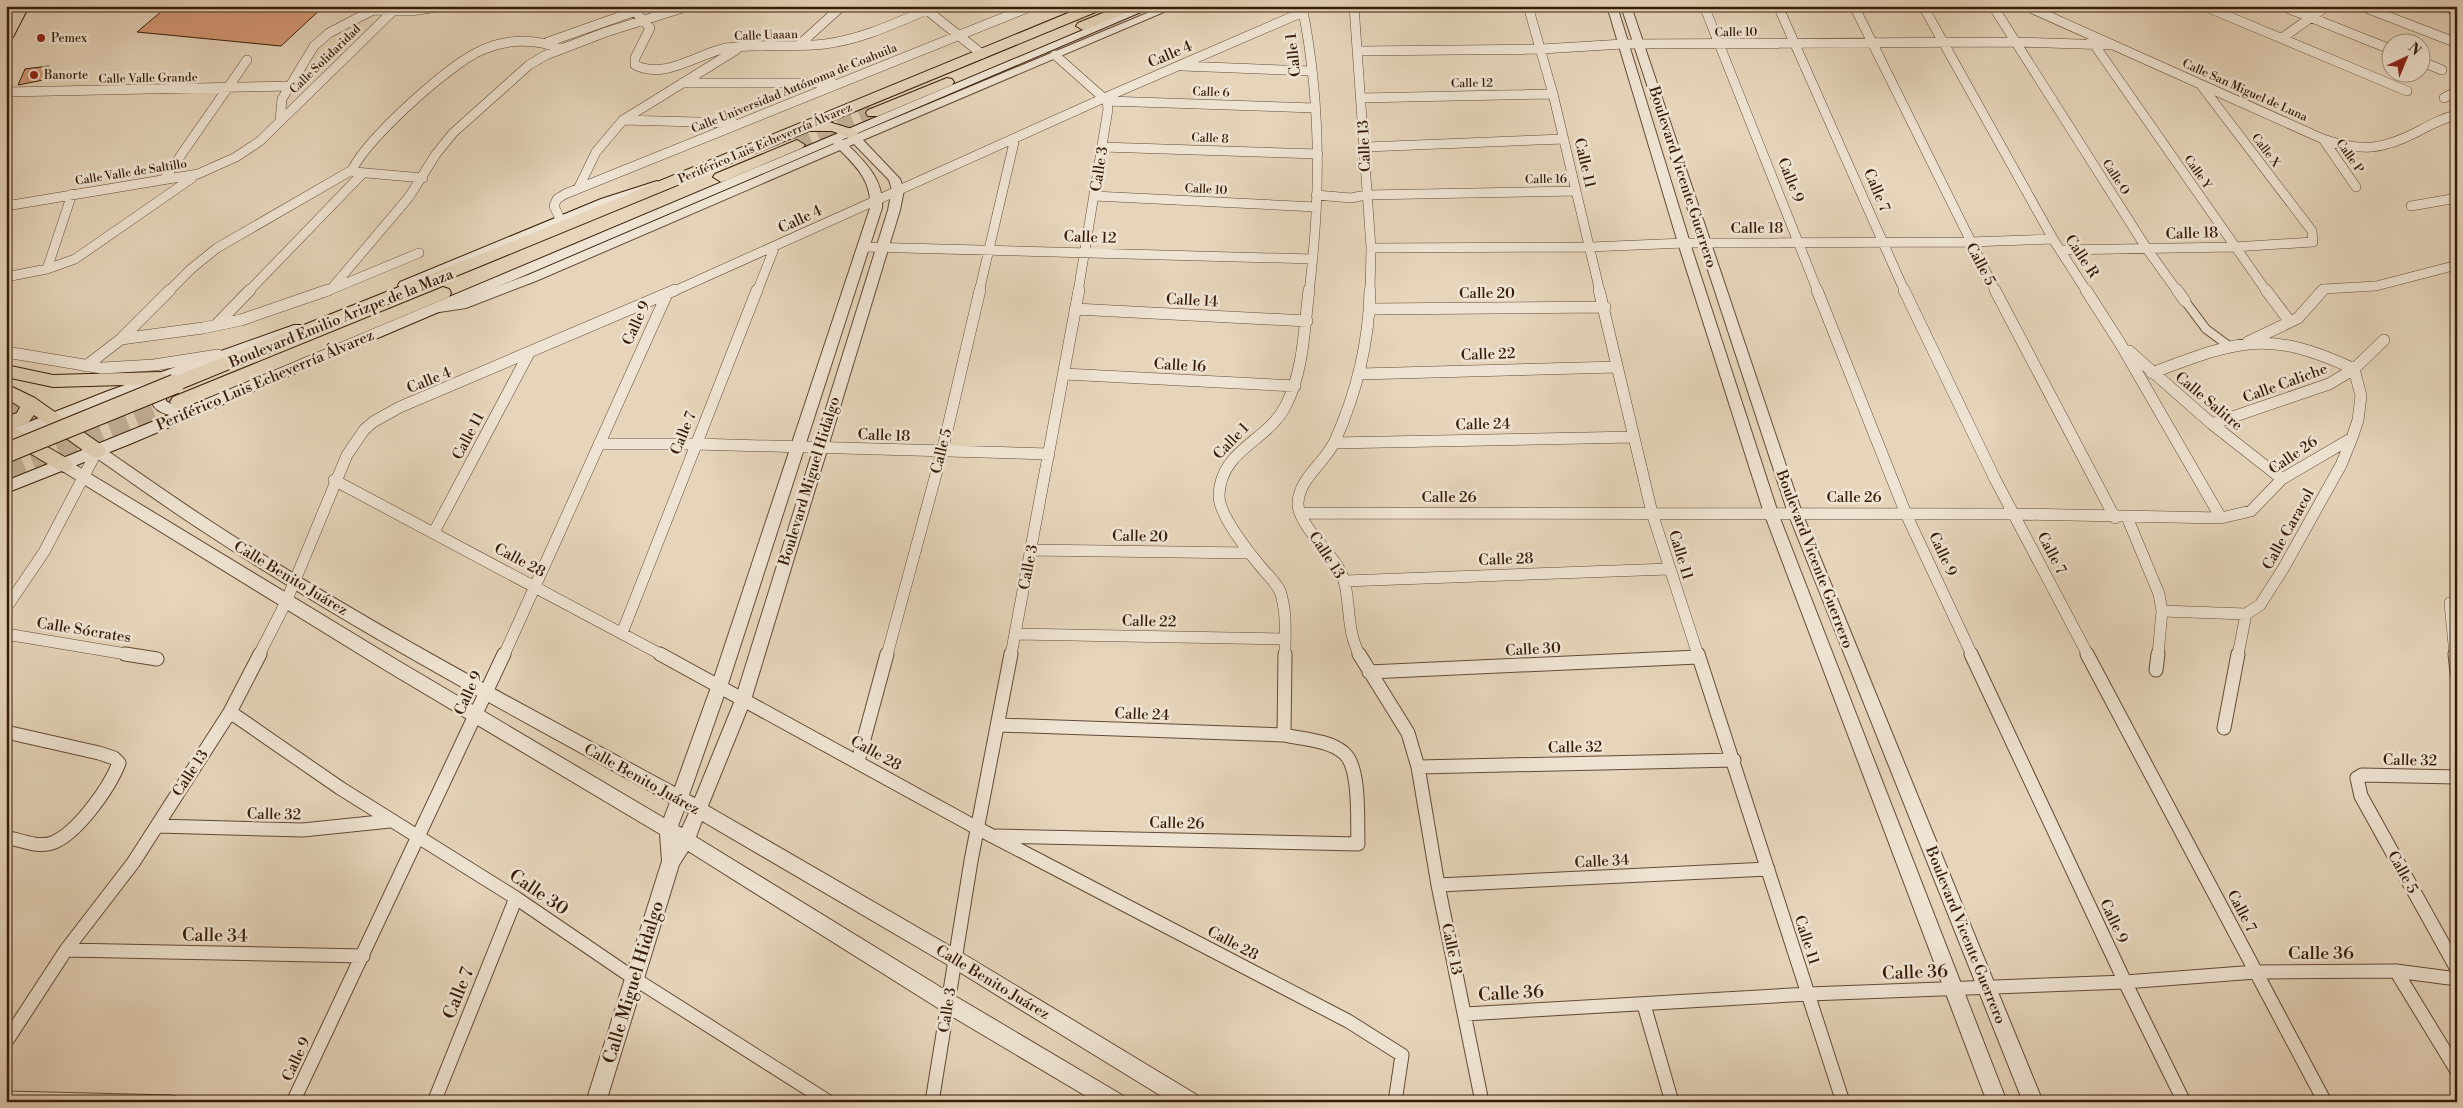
<svg xmlns="http://www.w3.org/2000/svg" width="2463" height="1108" viewBox="0 0 2463 1108" font-family="'Libre Bodoni',serif">
<style>
.building{fill:#d69a77;stroke:#371c08}
.lines{fill:none;stroke-linecap:round;stroke-linejoin:round}
.trunk-tunnel-far1{stroke:#c3b097;stroke-width:15;stroke-dasharray:15 8;stroke-linecap:butt}
.trunk-tunnel{stroke:#c3b097;stroke-width:19;stroke-dasharray:19 9;stroke-linecap:butt}
.pedestrian-casing{stroke:#634a35;stroke-width:10}
.minor-far2-casing{stroke:#634a35;stroke-width:10}
.minor-far1-casing{stroke:#634a35;stroke-width:12}
.minor-casing{stroke:#634a35;stroke-width:15}
.tertiary-casing{stroke:#634a35;stroke-width:2}
.secondary-casing{stroke:#371c08;stroke-width:2}
.primary-casing{stroke:#371c08;stroke-width:2}
.trunk-casing{stroke:#371c08;stroke-width:2}
.pedestrian{stroke:#efe4d3;stroke-width:8}
.minor-far2{stroke:#efe4d3;stroke-width:9}
.minor-far1{stroke:#efe4d3;stroke-width:11}
.minor{stroke:#efe4d3;stroke-width:13}
.tertiary{fill:#efe4d3;fill-rule:evenodd}
.secondary{fill:#efe4d3;fill-rule:evenodd}
.primary{fill:#e6d5bb;fill-rule:evenodd}
.trunk{fill:#e6d5bb;fill-rule:evenodd}
.trunk-bridge-casing{stroke:#371c08;stroke-width:21;stroke-linecap:butt}
.trunk-bridge{stroke:#e6d5bb;stroke-width:19}
.poi-dot{fill:#8f2418;stroke:#efe4d3;stroke-width:2}
.labels{text-anchor:middle;stroke-width:5;stroke-linejoin:round;paint-order:stroke}
.far-street-label{font-size:12px;fill:#371c08;stroke:#efe4d3}
.far-poi-label{font-size:12px;fill:#371c08;stroke:#efe4d3;text-anchor:start}
.street-label{font-size:15px;fill:#371c08;stroke:#efe4d3}
.near-street-label{font-size:18px;fill:#371c08;stroke:#efe4d3}
</style>
<rect width="100%" height="100%" fill="#e6d5bb"/>
<filter id="stains"><feTurbulence type="fractalNoise" baseFrequency=".004" numOctaves="4"/><feColorMatrix values="0 0 0 0 .2 0 0 0 0 .09 0 0 0 0 .02 0 0 0 .5 -.17"/></filter>
<radialGradient id="worn" r=".72"><stop offset=".6" stop-color="#630" stop-opacity="0"/><stop offset="1" stop-color="#630" stop-opacity=".3"/></radialGradient>
<path class="building" d="M 168,6 L 324,6 L 281,46 L 137,32 Z
M 49,66 L 43,80 L 18,85 L 25,69 Z"/>
<g class="lines">
<path class="trunk-tunnel-far1" d="M 797,145 L 873,113"/>
<path class="trunk-tunnel" d="M 6,409 L 33,421 L 58,428
M 6,471 L 179,402"/>
<defs>
<path id="pedestrian" d="M 2185,301 L 2206,329 L 2229,346"/>
<path id="minor-far2" d="M 630,6 L 650,28 L 635,58 L 635,65 C 665,80 697,54 726,48 C 758,43 792,48 825,44 C 864,39 900,21 936,6
M 1302,6 C 1321,99 1321,197 1309,292
M 1354,6 L 1371,248 L 1370,292
M 1354,6 L 1373,6
M 1528,6 L 1553,94 L 1600,292
M 1704,6 L 1818,292
M 1778,6 L 1905,292
M 1854,6 L 1996,292
M 1923,6 L 2053,239 L 2087,292
M 2026,6 L 2323,139 C 2360,152 2382,150 2417,132 C 2430,125 2442,118 2457,115
M 2204,6 L 2407,91
M 2282,6 L 2390,49
M 2361,6 L 2457,43
M 2443,6 L 2457,11
M 923,7 L 982,54
M 1996,11 L 2147,249 L 2178,292
M 2282,38 L 2327,6
M 2091,40 L 2267,292
M 548,42 L 633,12
M 799,45 L 842,6
M 1359,51 L 1542,49 L 1623,44 L 2015,42 L 2112,45
M 1055,55 L 1107,101 L 1108,109 L 1078,292
M 2420,61 L 2442,70
M 1182,66 L 1311,71
M 682,83 L 833,83
M 6,92 L 290,86
M 1361,98 L 1553,94
M 2444,98 L 2457,91
M 1107,101 L 1314,108
M 280,120 L 282,99 L 314,46 L 329,33 L 373,10 L 411,11 L 445,6
M 623,120 L 734,123
M 2323,139 L 2356,187
M 1102,147 L 1318,154
M 1366,147 L 1564,139
M 352,170 C 369,137 448,65 482,50 C 507,39 536,38 560,49
M 355,172 L 423,178
M 165,178 L 247,60
M 578,189 L 596,152 L 623,120 L 736,50
M 1316,195 L 1351,198 L 1366,195 L 1576,191
M 1094,196 L 1316,207
M 6,206 L 198,174 L 236,157 L 260,141 L 393,11
M 2411,206 L 2457,198
M 561,221 L 554,206 L 557,199 L 565,194 L 1032,6
M 865,247 L 1313,259
M 1371,248 L 1590,247 L 1684,243 L 1970,242 L 2053,239
M 2060,250 L 2234,247 L 2313,242 L 2312,231 L 2201,85
M 47,269 L 72,194
M 6,277 L 47,269 L 75,259 L 192,178
M 332,288 L 409,197 L 436,154 L 453,133 L 529,65 L 546,55 L 606,32 L 689,6
M 168,292 L 191,269 L 217,248 L 352,170
M 248,292 L 362,174
M 325,292 L 419,253
M 672,292 L 1104,98 L 1303,12
M 757,292 L 775,246
M 979,292 L 1015,138
M 2321,292 L 2324,289 L 2376,286 L 2457,265"/>
<path id="minor-far1" d="M 1599,290 L 1652,513 L 1698,655
M 1817,290 L 1906,514 L 1972,655
M 1904,290 L 1995,479 L 2088,655
M 1995,290 L 2115,518
M 2086,290 L 2120,343 L 2221,518
M 2177,290 L 2185,301
M 2266,290 L 2290,322
M 1075,309 L 1307,321
M 1370,309 L 1605,307
M 216,325 L 250,290
M 121,339 L 203,328 L 241,320 L 328,290
M 2248,342 L 2298,318 L 2323,290
M 2129,351 L 2212,424 L 2282,479
M 6,352 L 102,368 L 154,365 L 218,355
M 86,366 L 121,339 L 170,290
M 2152,373 C 2237,341 2267,328 2354,369 L 2361,396 L 2358,420 L 2352,438 L 2341,465 L 2283,569 L 2260,605 L 2246,614 L 2162,611
M 1064,374 L 1295,386
M 1360,374 L 1616,367
M 2212,424 L 2329,384 L 2354,369 L 2384,340
M 1334,443 L 1634,437
M 599,444 L 696,444 L 1049,454
M 334,480 L 662,655
M 1300,513 L 2013,514 L 2221,518 L 2251,511 L 2282,479 L 2352,438
M 2127,517 L 2159,594 L 2162,611 L 2158,655
M 434,532 L 528,355
M 1031,550 L 1249,553
M 1345,581 L 1669,569
M 2450,603 L 2455,655
M 6,608 L 44,552 L 97,451
M 622,633 L 757,290
M 6,634 L 132,655
M 1015,634 L 1283,639
M 259,655 L 286,602 L 347,455 L 364,430 L 373,422 L 400,407 L 675,290
M 504,655 L 667,294
M 887,655 L 942,452 L 980,290
M 1011,655 L 1079,290
M 1285,655 C 1285,633 1287,612 1280,591 C 1276,583 1267,574 1261,567 C 1249,553 1219,515 1219,496 C 1220,449 1268,442 1286,405 C 1304,370 1304,328 1309,290
M 1359,655 C 1356,647 1352,638 1351,629 C 1347,608 1349,585 1338,567 C 1328,550 1297,522 1298,503 C 1299,478 1325,463 1335,441 C 1356,394 1369,342 1370,290
M 2238,655 L 2246,614"/>
<path id="minor" d="M 125,654 L 157,659
M 660,654 L 977,828 L 1348,1021 L 1402,1055 L 1395,1102
M 1359,654 L 1408,733 L 1418,767 L 1438,885 L 1482,1102
M 1698,654 L 1843,1102
M 1971,654 L 2125,982 L 2184,1102
M 2087,654 L 2325,1102
M 2455,654 L 2457,672
M 2156,670 L 2158,654
M 1369,672 L 1698,657
M 230,712 L 340,788 L 516,898 L 635,979 L 829,1102
M 2224,728 L 2238,654
M 6,732 L 99,753 L 114,758 L 119,763 C 110,787 77,834 52,843 C 38,848 20,840 6,837
M 1284,735 L 1285,654
M 858,761 L 887,654
M 1418,767 L 1734,760
M 2457,777 L 2362,775 L 2357,778 L 2361,796 L 2457,969
M 157,826 L 303,830 L 390,821
M 997,836 L 1358,844 C 1357,823 1361,767 1344,753 C 1329,740 1302,739 1284,735 L 999,725
M 1438,885 L 1768,869
M 66,950 L 363,956
M 2396,971 L 2457,1071
M 1644,1005 L 1672,1102
M 1465,1014 L 1809,994 L 2125,982 L 2256,972 L 2396,971 L 2457,979
M 6,1042 L 66,950 L 133,863 L 230,712 L 260,654
M 6,1098 L 172,1102
M 293,1102 L 504,654
M 434,1102 L 516,898
M 932,1102 L 971,861 L 1011,654"/>
<path id="tertiary" d="M 1164,6 L 1178,6 L 863,140 L 900,179 L 904,190 L 900,210 L 751,700 L 708,806 L 962,953 L 1197,1095 L 1200,1102 L 1171,1102 L 948,965 L 702,821 L 696,837 L 955,996 L 1122,1095 L 1125,1102 L 1096,1102 L 941,1010 L 688,851 L 679,865 L 606,1102 L 586,1102 L 662,861 L 660,834 L 385,670 L 59,469 L 57,465 L 59,461 L 69,461 L 397,660 L 664,818 L 670,802 C 514,716 356,632 207,534 C 168,509 130,481 92,455 L 90,451 L 92,447 L 102,447 C 141,474 179,501 218,526 C 365,621 521,704 675,787 L 711,687 L 870,208 C 872,182 857,167 840,150 L 536,281 L 466,308 L 433,313 L 428,312 L 427,309 L 428,306 L 459,301 L 528,275 L 834,144 L 830,139 L 832,137 L 840,137 L 843,140 L 848,138 L 844,133 L 846,131 L 854,131 L 857,134 ZM 854,144 L 889,180 L 892,190 L 888,210 L 735,700 L 695,798 L 689,795 L 727,687 L 882,208 C 884,181 867,164 849,146 ZM 684,810 L 689,813 L 682,828 L 678,826 Z
M 1607,6 L 1617,6 L 1690,243 L 1778,513 L 2007,1102 L 1987,1102 L 1764,513 L 1678,243 Z
M 1621,6 L 1631,6 L 1802,513 L 2043,1102 L 2023,1102 L 1788,513 Z"/>
<path id="secondary" d="M 1140,6 L 1155,6 L 130,444 L 6,493 L 6,481 L 169,415 C 149,409 148,400 159,384 L 6,442 L 6,431 L 108,391 L 294,325 L 304,325 L 306,328 L 304,331 L 173,379 L 175,382 L 166,396 L 166,401 L 173,405 L 190,406 Z
M 657,181 L 663,185 L 662,188 L 611,205 L 410,288 L 400,288 L 398,285 L 400,282 L 601,199 Z"/>
<path id="primary" d="M 16,6 L 29,6 L 13,37 L 6,41 L 6,25 Z
M 6,365 L 53,375 L 160,372 L 166,374 L 168,378 L 166,382 L 160,384 L 53,387 L 6,377 Z
M 6,384 L 35,398 L 103,446 L 106,451 L 103,456 L 97,458 L 91,456 L 34,415 L 29,422 L 15,428 L 70,460 L 73,465 L 70,470 L 64,472 L 58,470 L 6,439 L 6,417 L 17,413 L 20,407 L 6,398 Z"/>
<path id="trunk" d="M 1085,6 L 1105,6 L 1103,9 L 829,122 L 855,130 L 858,133 L 855,136 L 850,138 L 832,131 L 809,131 L 181,389 L 175,390 L 169,389 L 166,384 L 169,379 L 516,240 Z
M 1120,6 L 1140,6 L 1088,29 L 1083,30 L 1076,26 L 1078,23 Z
M 947,78 L 952,79 L 954,82 L 952,85 L 878,116 L 868,116 L 866,113 L 868,110 Z
M 797,140 L 805,145 L 802,148 L 727,180 L 721,182 L 713,177 L 715,174 Z
M 443,287 L 449,289 L 451,293 L 449,297 L 185,407 L 179,409 L 173,407 L 170,402 L 173,397 Z"/>
</defs>
<use href="#pedestrian" class="pedestrian-casing"/>
<use href="#minor-far2" class="minor-far2-casing"/>
<use href="#minor-far1" class="minor-far1-casing"/>
<use href="#minor" class="minor-casing"/>
<use href="#tertiary" class="tertiary-casing"/>
<use href="#secondary" class="secondary-casing"/>
<use href="#primary" class="primary-casing"/>
<use href="#trunk" class="trunk-casing"/>
<use href="#pedestrian" class="pedestrian"/>
<use href="#minor-far2" class="minor-far2"/>
<use href="#minor-far1" class="minor-far1"/>
<use href="#minor" class="minor"/>
<use href="#tertiary" class="tertiary"/>
<use href="#secondary" class="secondary"/>
<use href="#primary" class="primary"/>
<use href="#trunk" class="trunk"/>
<defs>
<path id="trunk-bridge" d="M 6,453 L 175,384"/>
</defs>
<use href="#trunk-bridge" class="trunk-bridge-casing"/>
<use href="#trunk-bridge" class="trunk-bridge"/>
</g>
<g class="poi-dot">
<circle cx="41" cy="38" r="5"/>
<circle cx="34" cy="75" r="5"/>
</g>
<g class="labels">
<g class="far-street-label">
<text transform="translate(1736 32) rotate(-1)" y="4">Calle 10</text>
<text transform="translate(766 35) rotate(-2)" y="4">Calle Uaaan</text>
<text transform="translate(325 59) rotate(-44)" y="4">Calle Solidaridad</text>
<text transform="translate(148 78) rotate(-1)" y="4">Calle Valle Grande</text>
<text transform="translate(1472 83) rotate(-1)" y="4">Calle 12</text>
<text transform="translate(794 88) rotate(-22)" y="4">Calle Universidad Autónoma de Coahuila</text>
<text transform="translate(2245 90) rotate(24)" y="4">Calle San Miguel de Luna</text>
<text transform="translate(1211 92) rotate(2)" y="4">Calle 6</text>
<text transform="translate(1210 138) rotate(2)" y="4">Calle 8</text>
<text transform="translate(765 143) rotate(-23)" y="4">Periférico Luis Echeverría Álvarez</text>
<text transform="translate(2266 150) rotate(53)" y="4">Calle X</text>
<text transform="translate(2350 156) rotate(55)" y="4">Calle P</text>
<text transform="translate(131 172) rotate(-9)" y="4">Calle Valle de Saltillo</text>
<text transform="translate(2198 172) rotate(55)" y="4">Calle Y</text>
<text transform="translate(2116 177) rotate(57)" y="4">Calle O</text>
<text transform="translate(1546 179) rotate(-1)" y="4">Calle 16</text>
<text transform="translate(1206 189) rotate(3)" y="4">Calle 10</text>
</g>
<g class="far-poi-label">
<text x="51" y="42">Pemex</text>
<text x="44" y="79">Banorte</text>
</g>
<g class="street-label">
<text transform="translate(1170 54) rotate(-23)" y="5">Calle 4</text>
<text transform="translate(1293 55) rotate(-96)" y="5">Calle 1</text>
<text transform="translate(1364 146) rotate(-93)" y="5">Calle 13</text>
<text transform="translate(1585 163) rotate(77)" y="5">Calle 11</text>
<text transform="translate(1099 169) rotate(-81)" y="5">Calle 3</text>
<text transform="translate(1683 177) rotate(72)" y="5">Boulevard Vicente Guerrero</text>
<text transform="translate(1791 180) rotate(68)" y="5">Calle 9</text>
<text transform="translate(1877 190) rotate(67)" y="5">Calle 7</text>
<text transform="translate(800 219) rotate(-25)" y="5">Calle 4</text>
<text x="1757" y="233">Calle 18</text>
<text transform="translate(2192 233) rotate(-2)" y="5">Calle 18</text>
<text transform="translate(1090 237) rotate(2)" y="5">Calle 12</text>
<text transform="translate(2082 256) rotate(57)" y="5">Calle R</text>
<text transform="translate(1981 264) rotate(62)" y="5">Calle 5</text>
<text x="1487" y="298">Calle 20</text>
<text transform="translate(1192 300) rotate(3)" y="5">Calle 14</text>
<text transform="translate(341 318) rotate(-22)" y="5">Boulevard Emilio Arizpe de la Maza</text>
<text transform="translate(636 323) rotate(-66)" y="5">Calle 9</text>
<text transform="translate(1488 354) rotate(-2)" y="5">Calle 22</text>
<text transform="translate(1180 365) rotate(3)" y="5">Calle 16</text>
<text transform="translate(265 380) rotate(-23)" y="5">Periférico Luis Echeverría Álvarez</text>
<text transform="translate(429 380) rotate(-22)" y="5">Calle 4</text>
<text transform="translate(2285 383) rotate(-20)" y="5">Calle Caliche</text>
<text transform="translate(2209 401) rotate(40)" y="5">Calle Salitre</text>
<text transform="translate(1483 424) rotate(-1)" y="5">Calle 24</text>
<text transform="translate(683 433) rotate(-68)" y="5">Calle 7</text>
<text transform="translate(884 435) rotate(2)" y="5">Calle 18</text>
<text transform="translate(468 436) rotate(-62)" y="5">Calle 11</text>
<text transform="translate(1231 441) rotate(-46)" y="5">Calle 1</text>
<text transform="translate(941 451) rotate(-76)" y="5">Calle 5</text>
<text transform="translate(2293 455) rotate(-34)" y="5">Calle 26</text>
<text transform="translate(809 481) rotate(-73)" y="5">Boulevard Miguel Hidalgo</text>
<text x="1449" y="502">Calle 26</text>
<text x="1854" y="502">Calle 26</text>
<text transform="translate(2288 529) rotate(-61)" y="5">Calle Caracol</text>
<text transform="translate(1140 536) rotate(1)" y="5">Calle 20</text>
<text transform="translate(2052 553) rotate(62)" y="5">Calle 7</text>
<text transform="translate(1943 554) rotate(65)" y="5">Calle 9</text>
<text transform="translate(1327 555) rotate(57)" y="5">Calle 13</text>
<text transform="translate(1681 555) rotate(73)" y="5">Calle 11</text>
<text transform="translate(1506 559) rotate(-2)" y="5">Calle 28</text>
<text transform="translate(1815 559) rotate(69)" y="5">Boulevard Vicente Guerrero</text>
<text transform="translate(520 560) rotate(28)" y="5">Calle 28</text>
<text transform="translate(1028 567) rotate(-79)" y="5">Calle 3</text>
<text transform="translate(291 578) rotate(31)" y="5">Calle Benito Juárez</text>
<text transform="translate(1149 621) rotate(1)" y="5">Calle 22</text>
<text transform="translate(84 630) rotate(9)" y="5">Calle Sócrates</text>
<text transform="translate(1533 649) rotate(-3)" y="5">Calle 30</text>
<text transform="translate(468 693) rotate(-66)" y="5">Calle 9</text>
<text transform="translate(1142 714) rotate(2)" y="5">Calle 24</text>
<text transform="translate(1575 747) rotate(-1)" y="5">Calle 32</text>
<text transform="translate(876 753) rotate(29)" y="5">Calle 28</text>
<text transform="translate(2410 760) rotate(1)" y="5">Calle 32</text>
<text transform="translate(190 773) rotate(-57)" y="5">Calle 13</text>
<text transform="translate(642 779) rotate(29)" y="5">Calle Benito Juárez</text>
<text transform="translate(274 814) rotate(1)" y="5">Calle 32</text>
<text transform="translate(1177 823) rotate(1)" y="5">Calle 26</text>
<text transform="translate(1602 861) rotate(-3)" y="5">Calle 34</text>
<text transform="translate(2403 872) rotate(61)" y="5">Calle 5</text>
<text transform="translate(2242 911) rotate(62)" y="5">Calle 7</text>
<text transform="translate(2114 921) rotate(65)" y="5">Calle 9</text>
<text transform="translate(1966 935) rotate(68)" y="5">Boulevard Vicente Guerrero</text>
<text transform="translate(1807 940) rotate(72)" y="5">Calle 11</text>
<text transform="translate(1233 943) rotate(28)" y="5">Calle 28</text>
<text transform="translate(1452 949) rotate(78)" y="5">Calle 13</text>
<text transform="translate(993 982) rotate(31)" y="5">Calle Benito Juárez</text>
<text transform="translate(947 1010) rotate(-81)" y="5">Calle 3</text>
<text transform="translate(296 1059) rotate(-65)" y="5">Calle 9</text>
</g>
<g class="near-street-label">
<text transform="translate(539 892) rotate(34)" y="6">Calle 30</text>
<text transform="translate(215 935) rotate(1)" y="6">Calle 34</text>
<text x="2321" y="959">Calle 36</text>
<text transform="translate(1915 972) rotate(-2)" y="6">Calle 36</text>
<text transform="translate(633 982) rotate(-73)" y="6">Calle Miguel Hidalgo</text>
<text transform="translate(458 993) rotate(-68)" y="6">Calle 7</text>
<text transform="translate(1511 993) rotate(-3)" y="6">Calle 36</text>
</g>
</g>
<rect width="2463" height="1108" fill="none" stroke="#e6d5bb" stroke-width="25"/>
<rect x="8" y="8" width="2448" height="1093" fill="none" stroke="#371c08" stroke-width="2.5"/>
<rect x="12" y="12" width="2438" height="1083" fill="none" stroke="#371c08"/>
<g transform="translate(2406 58) rotate(44)"><circle r="24" fill="#efe4d3" stroke="#a59482"/>
<path d="M0-4L9 19L0 12L-9 19Z" fill="#8f2418"/>
<text y="-8" font-size="14" font-weight="bold" text-anchor="middle" fill="#371c08">N</text>
</g>
<rect width="100%" height="100%" filter="url(#stains)"/>
<rect width="100%" height="100%" fill="url(#worn)"/>
</svg>
